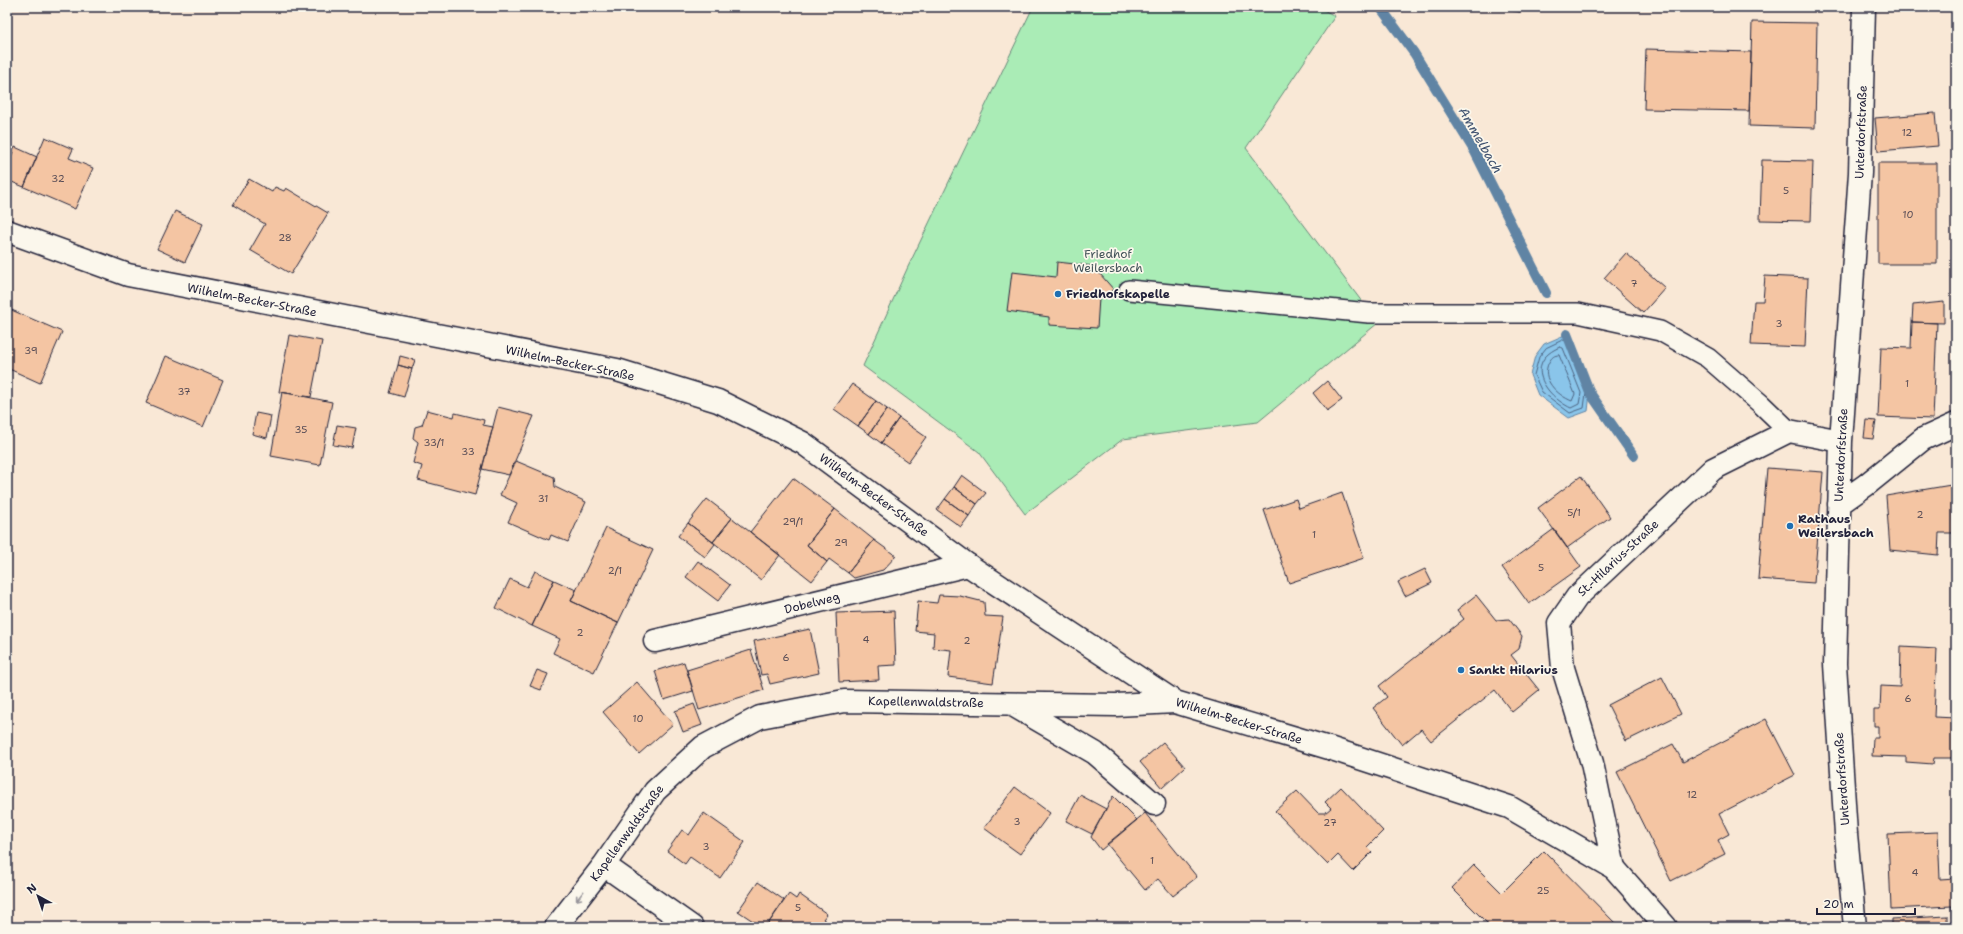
<svg xmlns="http://www.w3.org/2000/svg" width="1963" height="934" viewBox="0 0 1963 934" font-family="'Shantell Sans',sans-serif">
<style>
.green{fill:#aaecb6;stroke:#668778}
.water{fill:#8ac5ea;stroke:#6084a4}
.lines{fill:none;stroke-linecap:round;stroke-linejoin:round}
.shore{stroke:#4c6381;stroke-width:1}
.stream{stroke:#6084a4;stroke-width:10}
.building{fill:#f4c5a3;stroke:#22223b}
.service-casing{stroke:#22223b;stroke-width:22}
.minor-casing{stroke:#22223b;stroke-width:25}
.tertiary-casing{stroke:#22223b;stroke-width:25}
.service{stroke:#fbf7ec;stroke-width:19}
.minor{stroke:#fbf7ec;stroke-width:22}
.tertiary{stroke:#fbf7ec;stroke-width:22}
.oneway{stroke:#99979c}
.poi-dot{fill:#1f6fb2;stroke:#fbf7ec;stroke-width:1.5}
.labels{text-anchor:middle;stroke-width:3.5;stroke-linejoin:round;paint-order:stroke}
.number-label{font-size:10px;fill:#564b55}
.street-label{font-size:12px;fill:#22223b;stroke:#fbf7ec}
.park-label{font-size:12px;fill:#44545a;stroke:#fbf7ec}
.poi-label{font-size:12px;font-weight:bold;fill:#22223b;stroke:#fbf7ec;text-anchor:start}
.water-label{font-size:13px;font-style:italic;fill:#415370;stroke:#fbf7ec}
</style>
<rect width="100%" height="100%" fill="#f9e8d6"/>
<filter id="ink" filterUnits="userSpaceOnUse"><feTurbulence type="fractalNoise" baseFrequency=".025" numOctaves="2"/><feDisplacementMap in="SourceGraphic" scale="8" xChannelSelector="R" yChannelSelector="G"/><feConvolveMatrix kernelMatrix="1 2 1 2 8 2 1 2 1" color-interpolation-filters="sRGB"/></filter>
<g filter="url(#ink)">
<path class="green" d="M 1033,7 L 1318,7 L 1335,16 L 1246,148 L 1378,323 L 1258,422 L 1123,439 L 1025,514 L 979,452 L 863,366 L 907,269 Z"/>
<path class="water" d="M 1567,334 L 1590,393 L 1588,411 L 1569,418 L 1538,395 L 1530,375 L 1535,356 L 1544,344 Z"/>
<g class="lines">
<path class="shore" d="M 1563,340 L 1566,341 L 1586,393 L 1584,408 L 1570,413 L 1542,392 L 1534,375 L 1539,357 L 1546,348 Z
M 1560,347 L 1563,348 L 1581,393 L 1579,404 L 1571,408 C 1544,395 1523,362 1560,347 Z
M 1559,355 L 1575,394 L 1572,401 C 1557,395 1540,379 1549,362 C 1552,357 1554,355 1559,355 Z"/>
<path class="stream" d="M 1380,7 L 1414,53 L 1475,152 L 1546,293
M 1567,334 L 1590,393 L 1634,456"/>
</g>
<path class="building" d="M 1492,7 L 1521,7 L 1520,12 Z
M 1752,22 L 1817,23 L 1815,128 L 1749,126 Z
M 1646,49 L 1751,52 L 1749,111 L 1644,109 Z
M 1935,113 L 1938,146 L 1878,151 L 1875,118 Z
M 45,137 L 73,149 L 69,158 L 93,168 L 75,209 L 24,187 Z
M 15,147 L 37,157 L 24,187 L 7,180 L 7,167 Z
M 1762,160 L 1813,161 L 1811,221 L 1760,220 Z
M 1878,163 L 1937,163 L 1937,264 L 1878,264 Z
M 249,179 L 272,192 L 275,187 L 284,191 L 286,188 L 328,213 L 291,274 L 250,250 L 265,224 L 233,205 Z
M 175,211 L 203,224 L 185,262 L 157,249 Z
M 1626,253 L 1665,288 L 1643,313 L 1604,278 Z
M 1057,262 L 1093,266 L 1114,290 L 1099,298 L 1097,328 L 1049,325 L 1049,317 L 1007,311 L 1012,272 L 1056,277 Z
M 1765,276 L 1808,278 L 1805,347 L 1751,345 L 1754,301 L 1763,301 Z
M 1944,302 L 1944,323 L 1912,322 L 1913,305 Z
M 7,308 L 62,332 L 40,383 L 7,368 Z
M 1912,322 L 1937,323 L 1933,419 L 1878,417 L 1881,347 L 1911,348 Z
M 289,335 L 322,341 L 311,397 L 279,392 Z
M 166,356 L 223,380 L 203,427 L 146,403 Z
M 400,356 L 415,360 L 412,369 L 398,365 Z
M 398,365 L 412,369 L 404,397 L 390,393 Z
M 1327,381 L 1342,400 L 1327,411 L 1313,393 Z
M 852,384 L 876,401 L 858,426 L 834,409 Z
M 282,392 L 332,402 L 320,465 L 271,456 Z
M 876,401 L 887,409 L 869,434 L 858,426 Z
M 498,407 L 534,416 L 509,475 L 482,469 Z
M 887,409 L 899,418 L 881,443 L 869,434 Z
M 427,410 L 454,417 L 455,413 L 484,420 L 483,425 L 493,427 L 475,495 L 418,480 L 422,466 L 413,463 L 418,442 L 413,438 L 415,427 L 422,425 Z
M 256,413 L 271,416 L 267,438 L 252,434 Z
M 899,418 L 926,437 L 908,462 L 881,443 Z
M 1866,420 L 1876,421 L 1873,439 L 1864,438 Z
M 337,425 L 356,428 L 352,448 L 333,445 Z
M 516,461 L 554,477 L 555,487 L 586,502 L 568,542 L 551,535 L 549,540 L 508,522 L 517,503 L 500,495 Z
M 1767,468 L 1823,472 L 1814,583 L 1758,579 Z
M 962,475 L 986,493 L 977,504 L 954,487 Z
M 1581,476 L 1610,517 L 1567,548 L 1538,508 Z
M 793,478 L 835,509 L 807,545 L 827,562 L 812,581 L 750,532 Z
M 1951,485 L 1954,533 L 1939,533 L 1938,555 L 1890,550 L 1886,496 Z
M 954,487 L 977,504 L 969,516 L 945,499 Z
M 1342,493 L 1364,558 L 1289,583 L 1264,510 L 1296,499 L 1299,508 Z
M 707,499 L 732,518 L 713,542 L 688,523 Z
M 945,499 L 969,516 L 961,527 L 937,510 Z
M 835,509 L 874,540 L 848,573 L 829,559 L 827,562 L 807,545 Z
M 732,518 L 780,555 L 761,580 L 713,542 Z
M 688,523 L 715,544 L 705,557 L 678,536 Z
M 606,528 L 653,550 L 618,623 L 571,601 Z
M 1554,529 L 1581,567 L 1529,604 L 1502,567 Z
M 874,540 L 896,556 L 883,570 L 854,578 L 848,573 Z
M 698,561 L 730,585 L 718,601 L 686,577 Z
M 1425,569 L 1432,583 L 1405,596 L 1398,582 Z
M 535,571 L 554,580 L 532,626 L 496,608 L 510,579 L 527,587 Z
M 554,580 L 576,590 L 571,601 L 618,623 L 594,672 L 553,653 L 560,639 L 532,626 Z
M 939,595 L 960,596 L 984,602 L 985,616 L 1003,617 L 993,683 L 948,677 L 951,650 L 933,648 L 934,633 L 915,631 L 918,601 L 937,603 Z
M 1476,595 L 1496,620 L 1509,619 L 1522,636 L 1519,649 L 1511,655 L 1539,690 L 1512,712 L 1495,690 L 1431,741 L 1421,729 L 1402,745 L 1373,708 L 1387,697 L 1379,686 L 1464,619 L 1457,610 Z
M 894,611 L 896,665 L 878,666 L 879,680 L 839,682 L 836,613 Z
M 810,629 L 819,673 L 770,684 L 767,674 L 761,675 L 754,641 Z
M 1901,647 L 1937,649 L 1934,717 L 1956,718 L 1956,758 L 1934,758 L 1933,764 L 1906,762 L 1906,757 L 1872,756 L 1873,738 L 1878,738 L 1878,726 L 1874,726 L 1874,710 L 1880,710 L 1881,686 L 1900,687 Z
M 751,650 L 764,690 L 699,710 L 687,670 Z
M 684,662 L 693,691 L 664,700 L 655,671 Z
M 537,670 L 548,674 L 541,690 L 530,686 Z
M 1662,677 L 1681,714 L 1626,741 L 1608,705 Z
M 637,682 L 673,724 L 639,754 L 603,712 Z
M 694,704 L 702,725 L 683,732 L 675,711 Z
M 1766,719 L 1795,775 L 1719,814 L 1729,834 L 1718,840 L 1725,854 L 1671,881 L 1617,772 L 1673,744 L 1683,762 Z
M 1163,742 L 1185,767 L 1162,788 L 1140,762 Z
M 1015,787 L 1050,813 L 1020,854 L 984,828 Z
M 1341,787 L 1383,831 L 1367,847 L 1372,852 L 1353,871 L 1338,855 L 1328,865 L 1275,811 L 1297,791 L 1318,813 L 1325,813 L 1331,808 L 1325,802 Z
M 1080,795 L 1106,809 L 1092,834 L 1066,821 Z
M 1113,796 L 1137,820 L 1101,850 L 1091,837 Z
M 704,813 L 745,842 L 720,878 L 690,857 L 685,864 L 667,851 L 682,830 L 689,835 Z
M 1145,813 L 1197,877 L 1173,896 L 1158,879 L 1145,890 L 1107,844 Z
M 1938,832 L 1940,879 L 1955,878 L 1954,866 L 1956,866 L 1956,917 L 1952,918 L 1952,906 L 1891,909 L 1888,834 Z
M 1544,851 L 1619,927 L 1491,927 L 1452,888 L 1474,865 L 1502,893 Z
M 758,882 L 784,900 L 766,927 L 762,927 L 738,911 Z
M 789,894 L 796,899 L 799,894 L 827,914 L 823,919 L 834,927 L 766,927 Z
M 1947,916 L 1947,927 L 1892,927 L 1892,919 Z"/>
<g class="lines">
<defs>
<path id="service" d="M 1129,290 L 1369,313 L 1578,313 L 1660,331 L 1708,358 L 1761,404 L 1789,431"/>
<path id="minor" d="M 1839,504 L 1866,485 L 1923,439 L 1956,424
M 655,641 L 968,565
M 1011,704 L 1095,753 L 1154,804
M 604,865 L 692,927
M 1614,868 L 1592,763 L 1563,668 L 1559,623 L 1577,597 L 1713,469 L 1789,431 L 1841,441
M 556,927 L 604,865 L 655,791 L 703,747 L 760,717 L 844,701 L 1116,705 L 1175,702
M 1855,927 L 1846,834 L 1835,664 L 1841,441 L 1860,173 L 1864,7"/>
<path id="tertiary" d="M 7,231 L 128,275 L 617,370 L 718,401 L 803,443 L 968,565 L 1175,702 L 1329,748 L 1509,807 L 1614,868 L 1666,927"/>
</defs>
<use href="#service" class="service-casing"/>
<use href="#minor" class="minor-casing"/>
<use href="#tertiary" class="tertiary-casing"/>
<use href="#service" class="service"/>
<use href="#minor" class="minor"/>
<use href="#tertiary" class="tertiary"/>
</g>
<defs><path id="oneway-shaft" d="M-6 0H5M1.5-3L5.5 0L1.5 3" fill="none" stroke-width="1.6" stroke-linecap="round" stroke-linejoin="round"/></defs>
<use class="oneway" href="#oneway-shaft" transform="translate(580 896) rotate(128)"/>
</g>
<g class="poi-dot">
<circle cx="1058" cy="294" r="4"/>
<circle cx="1790" cy="526" r="4"/>
<circle cx="1461" cy="670" r="4"/>
</g>
<g class="labels">
<g class="number-label">
<text x="1907" y="136">12</text>
<text x="58" y="182">32</text>
<text x="1786" y="194">5</text>
<text x="1908" y="218">10</text>
<text x="285" y="241">28</text>
<text x="1634" y="287">7</text>
<text x="1779" y="327">3</text>
<text x="31" y="354">39</text>
<text x="1907" y="387">1</text>
<text x="184" y="395">37</text>
<text x="301" y="433">35</text>
<text x="434" y="446">33/1</text>
<text x="468" y="455">33</text>
<text x="543" y="502">31</text>
<text x="1574" y="516">5/1</text>
<text x="1920" y="518">2</text>
<text x="793" y="525">29/1</text>
<text x="1314" y="538">1</text>
<text x="841" y="546">29</text>
<text x="1541" y="571">5</text>
<text x="615" y="574">2/1</text>
<text x="580" y="636">2</text>
<text x="866" y="643">4</text>
<text x="967" y="644">2</text>
<text x="786" y="661">6</text>
<text x="1908" y="702">6</text>
<text x="638" y="722">10</text>
<text x="1692" y="798">12</text>
<text x="1017" y="825">3</text>
<text x="1330" y="826">27</text>
<text x="706" y="850">3</text>
<text x="1152" y="864">1</text>
<text x="1915" y="876">4</text>
<text x="1543" y="894">25</text>
<text x="798" y="911">5</text>
</g>
<g class="street-label">
<text transform="translate(1861 132) rotate(-88)" y="4">Unterdorfstraße</text>
<text transform="translate(252 300) rotate(11)" y="4">Wilhelm-Becker-Straße</text>
<text transform="translate(570 363) rotate(12)" y="4">Wilhelm-Becker-Straße</text>
<text transform="translate(1841 455) rotate(-87)" y="4">Unterdorfstraße</text>
<text transform="translate(874 495) rotate(36)" y="4">Wilhelm-Becker-Straße</text>
<text transform="translate(1618 558) rotate(-43)" y="4">St.-Hilarius-Straße</text>
<text transform="translate(812 603) rotate(-14)" y="4">Dobelweg</text>
<text transform="translate(926 702) rotate(1)" y="4">Kapellenwaldstraße</text>
<text transform="translate(1239 721) rotate(17)" y="4">Wilhelm-Becker-Straße</text>
<text transform="translate(1842 779) rotate(-94)" y="4">Unterdorfstraße</text>
<text transform="translate(627 833) rotate(-54)" y="4">Kapellenwaldstraße</text>
</g>
<g class="park-label">
<text x="1108" y="258">Friedhof<tspan x="1108" dy="14">Weilersbach</tspan></text>
</g>
<g class="poi-label">
<text x="1066" y="298">Friedhofskapelle</text>
<text x="1798" y="523">Rathaus<tspan x="1798" dy="14">Weilersbach</tspan></text>
<text x="1469" y="674">Sankt Hilarius</text>
</g>
<g class="water-label">
<text transform="translate(1481 140) rotate(60)" y="5">Ammelbach</text>
</g>
</g>
<rect width="1963" height="934" fill="none" stroke="#fbf7ec" stroke-width="24"/>
<rect x="12" y="12" width="1939" height="910" fill="none" stroke="#22223b" stroke-width="1.5" filter="url(#ink)"/>
<g transform="translate(38 896) rotate(320)" stroke="#fbf7ec" stroke-width="3" paint-order="stroke">
<path d="M0-3L7 15L0 10L-7 15Z" fill="#22223b"/>
<text y="-6" font-size="11" font-weight="bold" text-anchor="middle" fill="#22223b">N</text>
</g>
<path d="M1817 908v6h98v-6" fill="none" stroke="#22223b" stroke-width="2"/>
<text x="1823" y="908" font-size="12" fill="#22223b" stroke="#fbf7ec" stroke-width="3" paint-order="stroke">20 m</text>
</svg>
